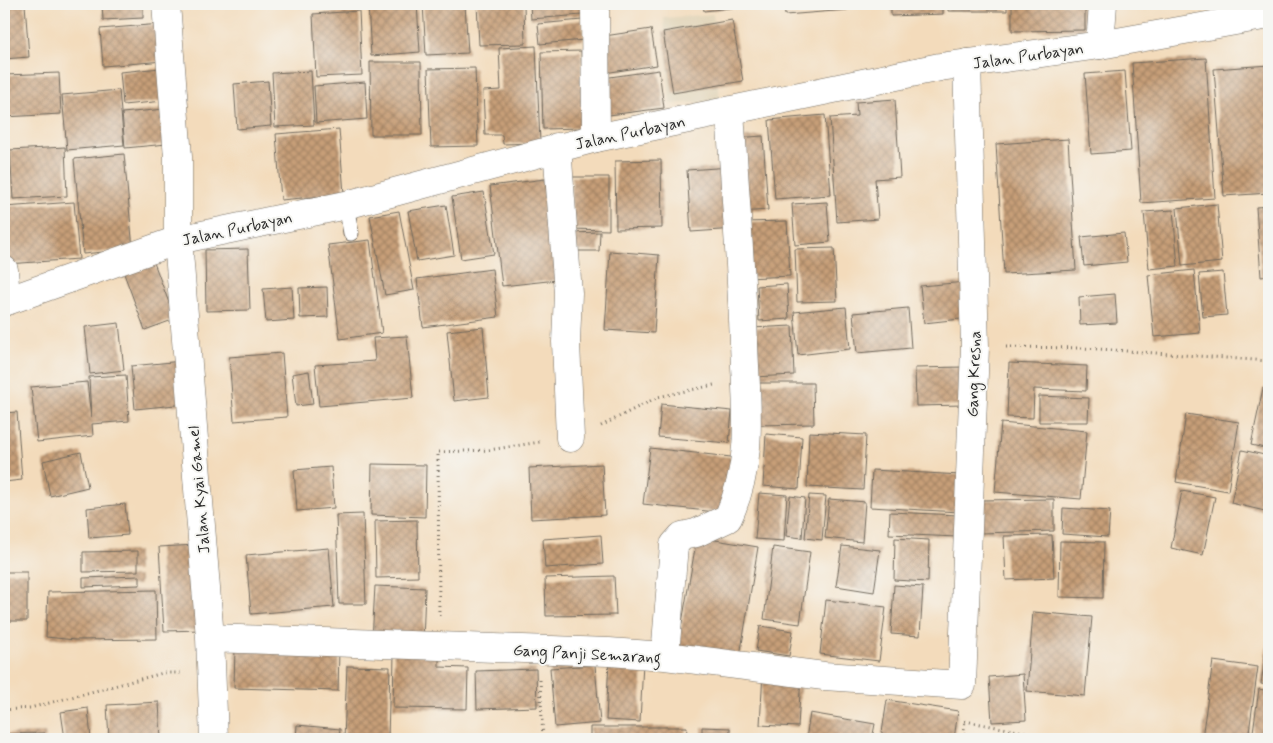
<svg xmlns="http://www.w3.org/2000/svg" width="1273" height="743" viewBox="0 0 1273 743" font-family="Mynerve,sans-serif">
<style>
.built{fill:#e0d2b4}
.building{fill:url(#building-cross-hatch)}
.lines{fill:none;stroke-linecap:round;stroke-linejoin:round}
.service-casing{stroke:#71695d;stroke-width:17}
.minor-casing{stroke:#71695d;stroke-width:29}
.tertiary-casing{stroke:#71695d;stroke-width:29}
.path{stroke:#71695d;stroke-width:3;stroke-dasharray:1 4;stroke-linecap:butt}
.service{stroke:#fff;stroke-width:15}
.minor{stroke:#fff;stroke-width:28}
.tertiary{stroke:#fff;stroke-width:28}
.labels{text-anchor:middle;stroke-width:4;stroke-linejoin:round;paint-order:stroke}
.street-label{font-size:16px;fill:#2b2b2b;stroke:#f6f6f2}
</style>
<defs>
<pattern id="building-cross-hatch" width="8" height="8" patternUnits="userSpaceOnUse" patternTransform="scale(1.25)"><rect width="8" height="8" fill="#c79f78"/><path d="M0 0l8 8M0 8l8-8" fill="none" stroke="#a28263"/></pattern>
</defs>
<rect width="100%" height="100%" fill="#f6f6f2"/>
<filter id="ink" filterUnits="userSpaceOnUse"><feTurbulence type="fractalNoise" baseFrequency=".02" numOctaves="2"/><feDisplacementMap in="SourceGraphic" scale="10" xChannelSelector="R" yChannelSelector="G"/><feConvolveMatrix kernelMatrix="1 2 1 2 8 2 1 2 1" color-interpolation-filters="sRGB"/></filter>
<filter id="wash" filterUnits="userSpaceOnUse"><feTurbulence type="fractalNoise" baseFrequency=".0096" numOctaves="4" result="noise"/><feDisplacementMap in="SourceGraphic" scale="20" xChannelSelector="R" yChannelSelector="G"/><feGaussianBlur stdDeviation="1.12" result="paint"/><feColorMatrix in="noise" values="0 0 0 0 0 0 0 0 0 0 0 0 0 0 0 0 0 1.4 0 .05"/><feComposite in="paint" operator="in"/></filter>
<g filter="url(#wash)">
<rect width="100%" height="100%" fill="#f3dbbb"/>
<path class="built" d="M 713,14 L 720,101 L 670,104 L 664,18 Z"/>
<g id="blocks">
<path class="building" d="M 4,4 L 25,4 L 29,57 L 4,59 Z
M 102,4 L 143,4 L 143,18 L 103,20 Z
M 368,4 L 417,4 L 420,52 L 371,56 Z
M 423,4 L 465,4 L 468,53 L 426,55 Z
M 477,4 L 524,4 L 525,44 L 479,45 Z
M 530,4 L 581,4 L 582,15 L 531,19 Z
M 703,4 L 747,4 L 747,6 L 704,11 Z
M 784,4 L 846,4 L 847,10 L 785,15 Z
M 891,4 L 943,4 L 943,14 L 891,16 Z
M 948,4 L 1007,4 L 1007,11 L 948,11 Z
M 1012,4 L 1085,4 L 1085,30 L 1012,31 Z
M 359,11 L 362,75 L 316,77 L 313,14 Z
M 582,20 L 584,40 L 540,44 L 538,24 Z
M 732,20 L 743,81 L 673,93 L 663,32 Z
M 161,24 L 164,61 L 103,66 L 100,29 Z
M 651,29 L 657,65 L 604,73 L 598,37 Z
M 536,46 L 540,143 L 503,144 L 502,135 L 485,135 L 483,91 L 501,90 L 499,48 Z
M 581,51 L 583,128 L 543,129 L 541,52 Z
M 1206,58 L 1215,198 L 1141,203 L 1132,63 Z
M 370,62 L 421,62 L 422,135 L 371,135 Z
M 1269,65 L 1269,193 L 1224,196 L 1214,69 Z
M 161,68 L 164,101 L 123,105 L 120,72 Z
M 475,68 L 478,146 L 431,147 L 428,69 Z
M 659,70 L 664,108 L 609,115 L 603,78 Z
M 311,71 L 314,125 L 275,127 L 272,73 Z
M 1125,71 L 1131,151 L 1091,154 L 1085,74 Z
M 59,73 L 61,114 L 4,117 L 4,75 Z
M 268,81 L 271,126 L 237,129 L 234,84 Z
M 365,82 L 367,119 L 316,123 L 314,86 Z
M 119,90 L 124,145 L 67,150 L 62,95 Z
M 895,99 L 900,177 L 875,179 L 878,219 L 837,222 L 830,118 L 857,116 L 856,102 Z
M 165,109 L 167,144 L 125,148 L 122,113 Z
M 825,115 L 831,195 L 775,199 L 769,120 Z
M 339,129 L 344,194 L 281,200 L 276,134 Z
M 763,136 L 768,210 L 740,212 L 735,138 Z
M 1068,139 L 1076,270 L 1004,274 L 996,144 Z
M 65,147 L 67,196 L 13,199 L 10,150 Z
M 124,154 L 133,249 L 83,254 L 74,159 Z
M 661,160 L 662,228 L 616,229 L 615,161 Z
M 731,167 L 735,229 L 691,232 L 687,170 Z
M 572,177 L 609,177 L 609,230 L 571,229 Z
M 545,179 L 557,280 L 502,286 L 490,186 Z
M 484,192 L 494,254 L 461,259 L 452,197 Z
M 74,202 L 79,259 L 7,264 L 4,207 Z
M 827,202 L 830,242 L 795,245 L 792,204 Z
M 1217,204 L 1222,262 L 1182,266 L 1177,208 Z
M 446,205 L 454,255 L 417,261 L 408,211 Z
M 1269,206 L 1269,276 L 1261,277 L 1256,207 Z
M 1173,210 L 1178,266 L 1149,269 L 1144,212 Z
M 399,211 L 414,290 L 385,295 L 370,216 Z
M 787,221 L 790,276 L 747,278 L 744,222 Z
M 600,232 L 599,251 L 571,251 L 571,233 Z
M 1124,233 L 1127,262 L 1084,266 L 1081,237 Z
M 370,240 L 382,333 L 340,339 L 328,245 Z
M 834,248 L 837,301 L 797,302 L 795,249 Z
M 248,249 L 250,310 L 206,311 L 205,250 Z
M 610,251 L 659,255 L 654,333 L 605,330 Z
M 153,260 L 175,319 L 145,330 L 123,271 Z
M 492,269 L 498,317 L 423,327 L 417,279 Z
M 1194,270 L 1200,333 L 1154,337 L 1148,275 Z
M 1223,272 L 1227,315 L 1203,317 L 1199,274 Z
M 966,282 L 970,318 L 924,323 L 920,286 Z
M 787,284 L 789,319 L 759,321 L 757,286 Z
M 292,287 L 294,320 L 266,322 L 263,289 Z
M 327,287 L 328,317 L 300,318 L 299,288 Z
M 1115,294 L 1117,323 L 1080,325 L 1079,297 Z
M 846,307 L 850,349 L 798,355 L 794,312 Z
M 908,308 L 911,348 L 857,353 L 853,313 Z
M 119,323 L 124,370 L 90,374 L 85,327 Z
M 792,326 L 794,375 L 753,377 L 751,328 Z
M 483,327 L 489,397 L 454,401 L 447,331 Z
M 407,336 L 413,398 L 319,406 L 315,365 L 375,361 L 373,338 Z
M 282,353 L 287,417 L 234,421 L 229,357 Z
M 182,361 L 186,404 L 135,409 L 131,366 Z
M 1009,363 L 1087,366 L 1086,391 L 1034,389 L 1033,418 L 1007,417 Z
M 964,367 L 965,405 L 916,406 L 915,368 Z
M 309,371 L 313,404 L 296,406 L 292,374 Z
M 126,375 L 129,421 L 92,424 L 93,436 L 37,442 L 31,387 L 87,382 L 91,418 L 89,377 Z
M 755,383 L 813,383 L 814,424 L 756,425 Z
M 1263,388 L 1269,389 L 1269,449 L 1251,445 Z
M 1039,396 L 1089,398 L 1088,422 L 1039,422 Z
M 661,404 L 732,411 L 729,443 L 658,437 Z
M 17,412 L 22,480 L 4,482 L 4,413 Z
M 1186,414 L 1239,422 L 1228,491 L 1176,482 Z
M 1001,423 L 1087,431 L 1081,499 L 995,492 Z
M 809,432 L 866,435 L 863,490 L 807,487 Z
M 766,434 L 802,437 L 799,489 L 763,486 Z
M 650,448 L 731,457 L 725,513 L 643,504 Z
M 1242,450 L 1269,456 L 1269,512 L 1231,503 Z
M 81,452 L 88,487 L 50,496 L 43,461 Z
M 372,464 L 426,465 L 425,517 L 371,515 Z
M 602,464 L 605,515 L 531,519 L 529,468 Z
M 331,467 L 334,508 L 297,511 L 294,470 Z
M 872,470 L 961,475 L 959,512 L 870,507 Z
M 1182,491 L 1215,497 L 1203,555 L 1171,548 Z
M 759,493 L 787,495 L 784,541 L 755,539 Z
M 809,495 L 826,496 L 822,540 L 805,538 Z
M 790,496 L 805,498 L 802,538 L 786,536 Z
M 829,499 L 865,502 L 862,542 L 825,538 Z
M 1054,499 L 1054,531 L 980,533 L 980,500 Z
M 125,504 L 128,535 L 89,538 L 87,508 Z
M 1063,508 L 1110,511 L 1108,537 L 1062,534 Z
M 890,512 L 958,515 L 957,537 L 889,534 Z
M 363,514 L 366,604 L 339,604 L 336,515 Z
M 417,520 L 418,577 L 376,578 L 375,521 Z
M 601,535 L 603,564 L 545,568 L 543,539 Z
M 1052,535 L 1054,578 L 1006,580 L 1004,536 Z
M 697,537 L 758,547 L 740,656 L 678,646 Z
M 895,538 L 929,540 L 928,582 L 894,580 Z
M 1060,541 L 1104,542 L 1103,598 L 1059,597 Z
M 197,545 L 202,630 L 164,631 L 159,547 Z
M 842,546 L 880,550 L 874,592 L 836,586 Z
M 773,547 L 810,552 L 800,624 L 764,619 Z
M 329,548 L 334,607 L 251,614 L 246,555 Z
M 138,551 L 138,571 L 83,572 L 83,552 Z
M 4,572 L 27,572 L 27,621 L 4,621 Z
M 140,576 L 140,585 L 83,587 L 83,578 Z
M 614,576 L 616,615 L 546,616 L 545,578 Z
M 894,585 L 923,587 L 920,636 L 891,634 Z
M 375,586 L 425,588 L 423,643 L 372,641 Z
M 156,590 L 157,639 L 75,640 L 46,637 L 48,592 Z
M 826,600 L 886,607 L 879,661 L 820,654 Z
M 1033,612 L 1092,617 L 1085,696 L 1027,691 Z
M 760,626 L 793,631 L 789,656 L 756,651 Z
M 1267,642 L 1269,642 L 1269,685 L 1261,684 Z
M 235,647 L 339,650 L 338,691 L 234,688 Z
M 394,652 L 439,653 L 439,667 L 468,668 L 467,709 L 393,708 Z
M 609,660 L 643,662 L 640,722 L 606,720 Z
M 1213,661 L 1258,667 L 1248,739 L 1202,738 Z
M 595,665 L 600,723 L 555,727 L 550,668 Z
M 347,666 L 390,667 L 388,739 L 344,739 Z
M 536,669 L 537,707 L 477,709 L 476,671 Z
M 763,672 L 801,675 L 798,727 L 760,725 Z
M 1023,674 L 1026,720 L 992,722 L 989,677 Z
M 1259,689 L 1269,691 L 1269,739 L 1252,739 Z
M 887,700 L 958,711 L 954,739 L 881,739 Z
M 159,702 L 161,739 L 109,739 L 107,705 Z
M 88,708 L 91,739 L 65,739 L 61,712 Z
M 810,713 L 875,724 L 872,739 L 806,739 Z
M 297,725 L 340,729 L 339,739 L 296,739 Z
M 590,727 L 687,727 L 686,739 L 590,739 Z
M 702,727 L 730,728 L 730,739 L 702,739 Z
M 45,733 L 46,739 L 4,739 L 4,734 Z"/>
</g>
</g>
<g filter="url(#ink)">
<use href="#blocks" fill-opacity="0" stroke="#71695d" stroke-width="1"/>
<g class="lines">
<defs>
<path id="service" d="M 346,205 L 351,233"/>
<path id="minor" d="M 166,4 L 178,157 L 178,240 L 210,638 L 214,739
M 595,4 L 596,138
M 1100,45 L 1103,4
M 557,147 L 568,293 L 566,342 L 570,438
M 4,270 L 6,301
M 210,638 L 609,652 L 665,656 L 824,676 L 962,685 L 975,347 L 967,63
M 665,656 L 674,545 L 682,536 L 696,533 L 728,518 C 755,459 746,405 744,343 C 741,266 735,189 730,111"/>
<path id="tertiary" d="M 4,302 L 178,240 L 346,205 L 596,138 L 940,67 L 1100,45 L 1269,15"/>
</defs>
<use href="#service" class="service-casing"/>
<use href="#minor" class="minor-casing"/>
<use href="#tertiary" class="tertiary-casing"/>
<path class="path" d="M 1006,347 L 1084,348 L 1269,361
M 601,426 L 658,397 L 714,385
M 439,616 L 438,452 L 489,450 L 540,442
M 540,680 L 543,739
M 4,710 L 30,708 L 163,673 L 181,673
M 965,721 L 1061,739
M 963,739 L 965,720"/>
<use href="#service" class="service"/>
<use href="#minor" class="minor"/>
<use href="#tertiary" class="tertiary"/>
</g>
</g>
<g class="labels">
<g class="street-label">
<text transform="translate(1028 55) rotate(-8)" y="6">Jalan Purbayan</text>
<text transform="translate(630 132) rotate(-12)" y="6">Jalan Purbayan</text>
<text transform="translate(237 228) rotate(-12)" y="6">Jalan Purbayan</text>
<text transform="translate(973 374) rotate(-88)" y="6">Gang Kresna</text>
<text transform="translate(198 490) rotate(-95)" y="6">Jalan Kyai Gamel</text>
<text transform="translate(587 653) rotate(3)" y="6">Gang Panji Semarang</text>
</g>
</g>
<rect width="1273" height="743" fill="none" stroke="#f6f6f2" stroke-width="20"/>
</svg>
